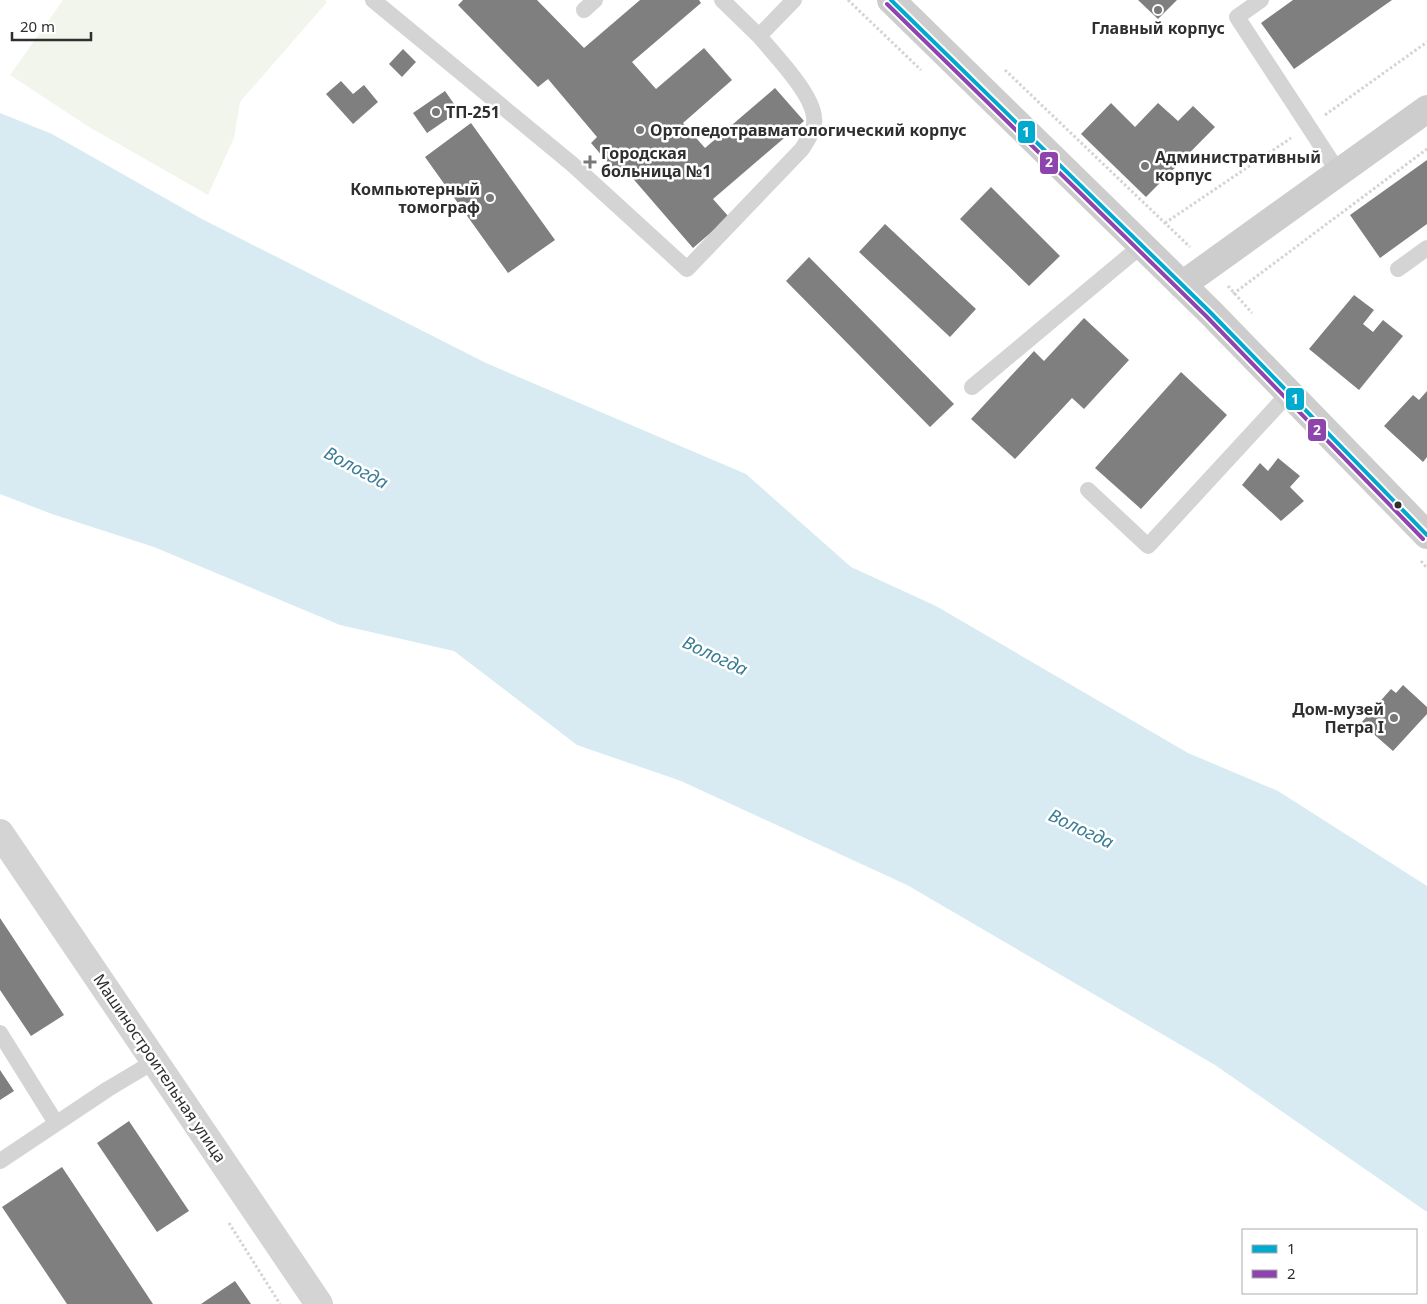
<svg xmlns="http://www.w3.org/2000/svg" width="1427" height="1304" viewBox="0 0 1427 1304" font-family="'Noto Sans',sans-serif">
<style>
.green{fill:#f2f5ec}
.water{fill:#d8ebf2}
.building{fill:#7f7f7f}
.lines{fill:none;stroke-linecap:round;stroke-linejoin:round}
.path{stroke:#d4d4d4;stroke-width:3;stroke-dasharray:2.5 2.5;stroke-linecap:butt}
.lane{stroke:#d4d4d4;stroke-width:16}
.street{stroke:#d4d4d4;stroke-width:28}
.secondary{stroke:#cdcdcd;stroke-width:28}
.bus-1-casing{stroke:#fff;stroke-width:8}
.bus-2-casing{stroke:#fff;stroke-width:8}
.bus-1{stroke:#00a9ce;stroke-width:4}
.bus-2{stroke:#8e44ad;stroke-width:4}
.poi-dot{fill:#787878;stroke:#fff;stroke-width:2}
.bus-dot{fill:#2f2f2f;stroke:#fff;stroke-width:2}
.labels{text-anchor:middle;stroke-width:5;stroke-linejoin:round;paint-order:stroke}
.poi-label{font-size:16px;font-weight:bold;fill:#2f2f2f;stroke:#fff;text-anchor:start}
.street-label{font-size:16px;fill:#2f2f2f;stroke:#fff}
.water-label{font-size:18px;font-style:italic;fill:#387c95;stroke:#fff}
.line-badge{stroke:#fff;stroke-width:2}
.badge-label{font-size:14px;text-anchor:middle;font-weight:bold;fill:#fff}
</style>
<rect width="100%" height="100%" fill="#fff"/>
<path class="green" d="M 63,0 L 325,0 L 327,2 L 240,102 L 234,138 L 208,195 L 89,127 L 10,75 Z"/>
<path class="water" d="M 0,113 L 52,134 L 200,218 L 486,363 L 746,474 L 851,567 L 936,606 L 1188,753 L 1278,791 L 1427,886 L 1427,1212 L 1215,1065 L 907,885 L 681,781 L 577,745 L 454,651 L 340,625 L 154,547 L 52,514 L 0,494 Z"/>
<path class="building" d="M 463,0 L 537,0 L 584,48 L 640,0 L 699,0 L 701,3 L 632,62 L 656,89 L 704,48 L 732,80 L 683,123 L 705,148 L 775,88 L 804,121 L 713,199 L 729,217 L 693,248 L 623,167 L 616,172 L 591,143 L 597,137 L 548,79 L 538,87 L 458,5 Z
M 1138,0 L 1177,0 L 1158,19 Z
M 1293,0 L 1392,0 L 1294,69 L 1261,23 Z
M 403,49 L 416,62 L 402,77 L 389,64 Z
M 341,81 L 353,94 L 364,85 L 378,102 L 353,124 L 326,94 Z
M 445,91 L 459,111 L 427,133 L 413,113 Z
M 1111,103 L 1135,127 L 1158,103 L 1178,121 L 1193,106 L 1215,127 L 1146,197 L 1081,134 Z
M 471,123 L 555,240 L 508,273 L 425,157 Z
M 1427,160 L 1427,224 L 1380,258 L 1350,215 Z
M 991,187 L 1060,256 L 1029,286 L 960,219 Z
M 885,224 L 976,309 L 950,337 L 859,252 Z
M 809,257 L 954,404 L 930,427 L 786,281 Z
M 1354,295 L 1374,310 L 1363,324 L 1373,332 L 1383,320 L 1403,336 L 1359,390 L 1309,349 Z
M 1084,318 L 1129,360 L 1084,409 L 1072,398 L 1015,459 L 971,419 L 1034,351 L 1044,361 Z
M 1181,372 L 1227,415 L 1141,509 L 1095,468 Z
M 1427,391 L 1427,457 L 1423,462 L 1384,426 L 1413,395 L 1419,400 Z
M 1278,458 L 1300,476 L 1290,487 L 1304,501 L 1281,521 L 1242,485 L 1260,463 L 1268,471 Z
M 1403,685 L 1427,707 L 1427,714 L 1393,751 L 1361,723 L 1391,689 L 1396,693 Z
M 0,918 L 64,1015 L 31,1036 L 0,990 Z
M 0,1070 L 14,1091 L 0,1100 Z
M 129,1121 L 189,1211 L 157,1232 L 97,1143 Z
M 62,1167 L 153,1304 L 67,1304 L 2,1207 Z
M 235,1281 L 251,1304 L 201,1304 Z"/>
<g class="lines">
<path class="path" d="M 848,0 L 921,70
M 1005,70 L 1190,247
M 1325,115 L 1427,42
M 1165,223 L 1291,138
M 1228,286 L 1252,313
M 1233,294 L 1427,149
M 1421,561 L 1427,568
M 229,1223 L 280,1304"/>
<path class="lane" d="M 373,0 L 572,164 L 687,269 L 802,149 C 808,139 816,129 814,117 C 812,93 774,54 759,36 L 794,0
M 722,0 L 759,36
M 1261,0 L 1237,17 L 1339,173
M 584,10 L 595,0
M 1398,269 L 1427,248
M 972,387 L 1141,246
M 1088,490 L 1148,546 L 1289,393
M 0,1033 L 56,1123
M 0,1161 L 108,1089 L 155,1061"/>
<path class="street" d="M 0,833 L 319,1304"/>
<path class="secondary" d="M 891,0 L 1210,312 L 1427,535
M 1182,285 L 1427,109"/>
<defs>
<path id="bus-1" d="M 891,0 L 1210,312 L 1427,535"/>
<path id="bus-2" d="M 887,4 L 1206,316 L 1423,539"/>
</defs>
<use href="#bus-1" class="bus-1-casing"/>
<use href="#bus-2" class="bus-2-casing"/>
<use href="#bus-1" class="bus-1"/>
<use href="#bus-2" class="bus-2"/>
</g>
<g class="poi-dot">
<circle cx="1158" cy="10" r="5"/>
<circle cx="436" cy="112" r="5"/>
<circle cx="640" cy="130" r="5"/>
<path d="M587.5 154.5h5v5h5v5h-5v5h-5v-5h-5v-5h5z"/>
<circle cx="1145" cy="166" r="5"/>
<circle cx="490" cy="198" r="5"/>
<circle cx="1394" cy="718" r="5"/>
</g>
<circle class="bus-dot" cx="1398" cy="505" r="4.5"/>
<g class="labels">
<g class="poi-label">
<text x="1158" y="34" text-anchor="middle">Главный корпус</text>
<text x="446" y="118">ТП-251</text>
<text x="650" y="136">Ортопедотравматологический корпус</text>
<text x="601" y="159">Городская<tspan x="601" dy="18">больница №1</tspan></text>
<text x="1155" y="163">Административный<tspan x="1155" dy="18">корпус</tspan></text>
<text x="480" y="195" text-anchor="end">Компьютерный<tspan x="480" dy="18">томограф</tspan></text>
<text x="1384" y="715" text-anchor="end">Дом-музей<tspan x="1384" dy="18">Петра I</tspan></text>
</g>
<g class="street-label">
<text transform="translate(160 1068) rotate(56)" y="6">Машиностроительная улица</text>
</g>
<g class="water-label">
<text transform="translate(356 468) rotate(28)" y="6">Вологда</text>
<text transform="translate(715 656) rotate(25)" y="6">Вологда</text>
<text transform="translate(1081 829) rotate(25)" y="6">Вологда</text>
</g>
</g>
<g class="line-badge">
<rect x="1017" y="120" width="19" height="24" rx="5" fill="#00a9ce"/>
<rect x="1039" y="151" width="20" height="24" rx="5" fill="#8e44ad"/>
<rect x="1285" y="387" width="20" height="24" rx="5" fill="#00a9ce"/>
<rect x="1307" y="418" width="20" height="24" rx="5" fill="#8e44ad"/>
</g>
<g class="badge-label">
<text x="1026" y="137">1</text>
<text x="1049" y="167">2</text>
<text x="1295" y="404">1</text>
<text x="1317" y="435">2</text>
</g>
<rect x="1242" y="1229" width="175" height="65" fill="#ffffff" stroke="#acacac"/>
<rect x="1252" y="1245" width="25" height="8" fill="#00a9ce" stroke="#acacac"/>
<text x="1287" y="1254" font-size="15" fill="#2f2f2f">1</text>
<rect x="1252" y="1270" width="25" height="8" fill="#8e44ad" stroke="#acacac"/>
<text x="1287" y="1279" font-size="15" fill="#2f2f2f">2</text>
<path d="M12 32v8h79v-8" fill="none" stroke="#2f2f2f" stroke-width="2.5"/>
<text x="20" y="32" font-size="15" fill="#2f2f2f" stroke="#ffffff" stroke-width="4" paint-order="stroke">20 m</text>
</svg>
